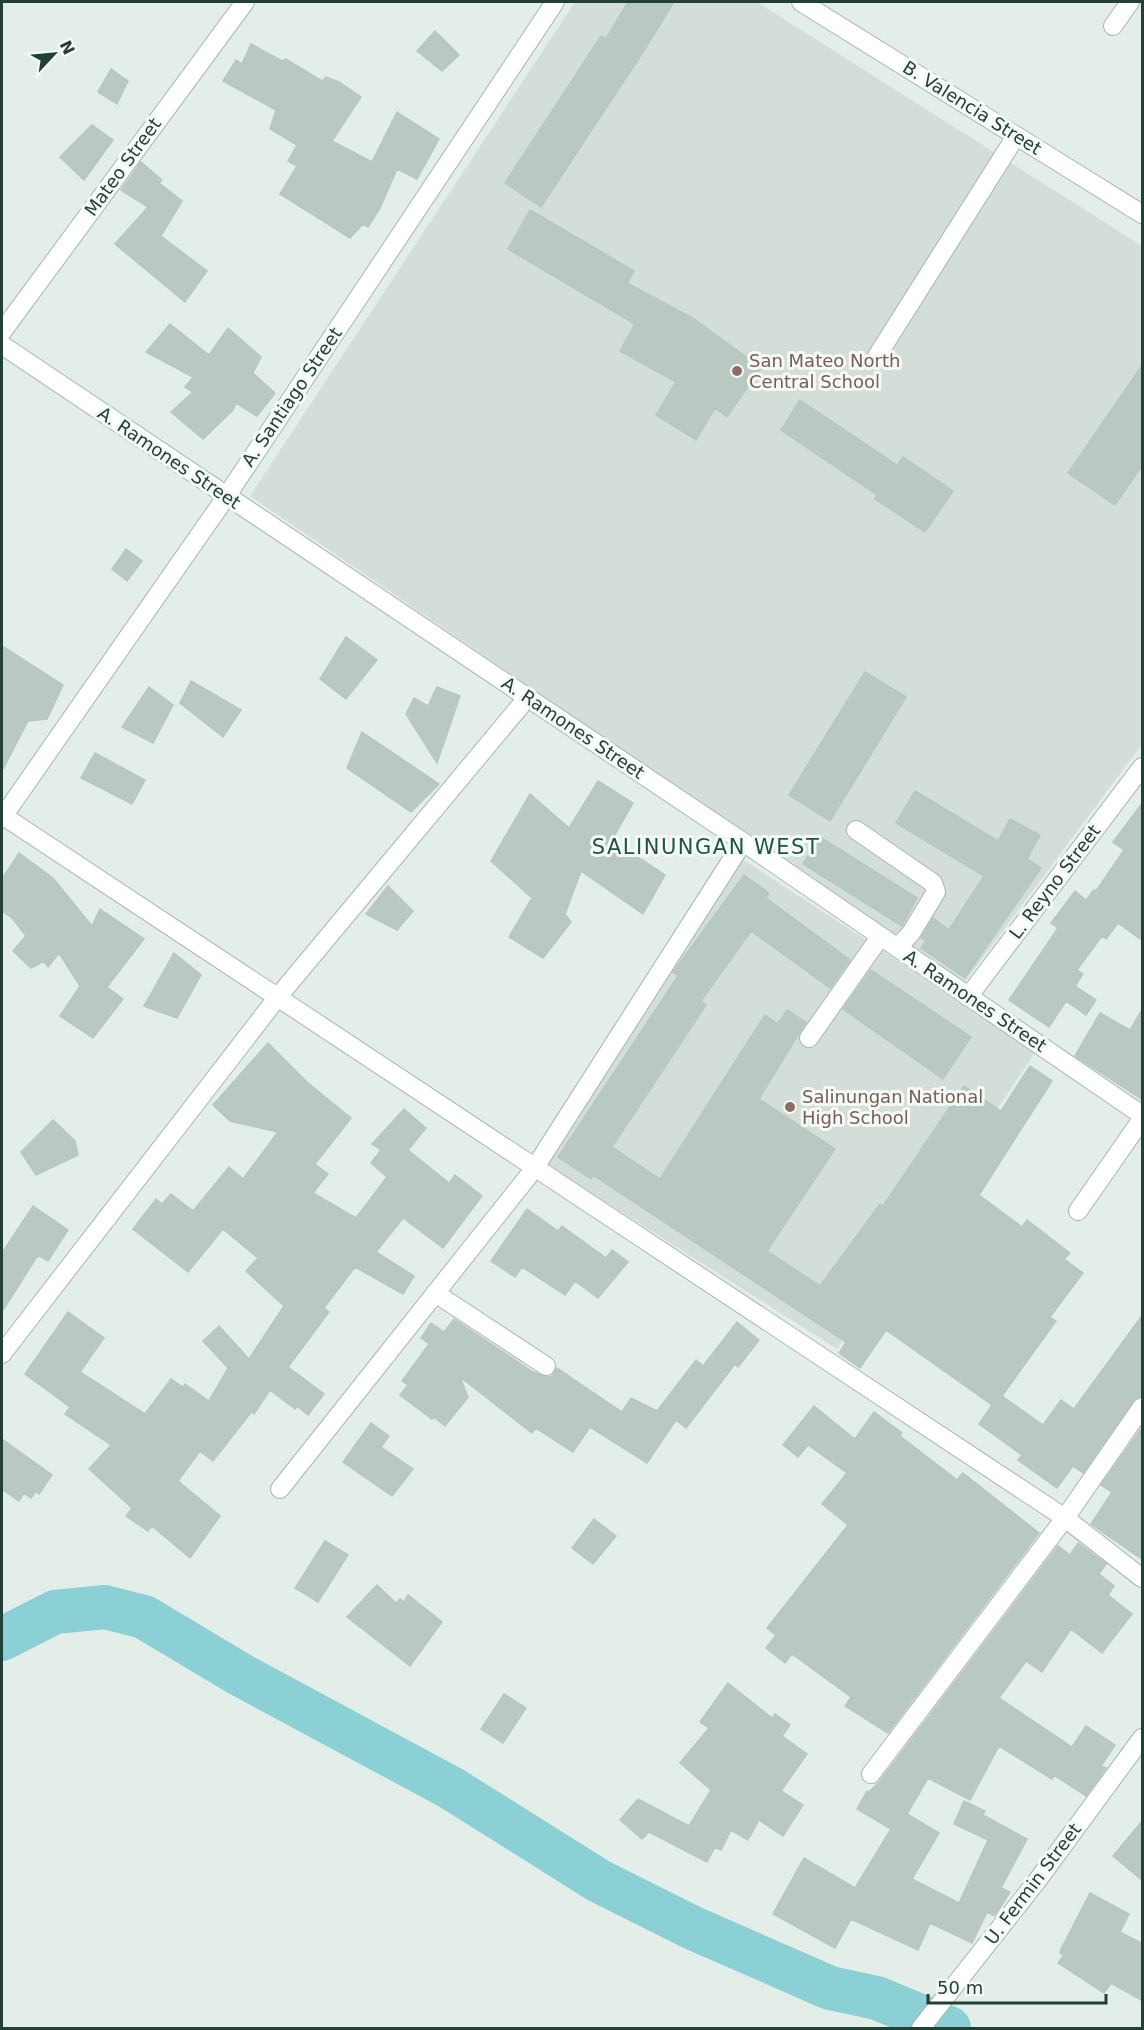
<svg xmlns="http://www.w3.org/2000/svg" width="1144" height="2030" viewBox="0 0 1144 2030" font-family="'DejaVu Sans',sans-serif">
<style>
.built{fill:#d2ded7}
.lines{fill:none;stroke-linecap:round;stroke-linejoin:round}
.river{stroke:#8ad0d5;stroke-width:44}
.building{fill:#b9c9c1;stroke:#b6c8bf;stroke-width:1.5}
.minor-casing{stroke:#a6b7b0;stroke-width:20}
.minor{stroke:#fff;stroke-width:18}
.education-dot{fill:#8d6e63;stroke:#f5faf7;stroke-width:2}
.labels{text-anchor:middle;stroke-width:6;stroke-linejoin:round;paint-order:stroke}
.street-label{font-size:18px;fill:#224136;stroke:#f5faf7}
.education-label{font-size:18px;fill:#785e54;stroke:#f5faf7;text-anchor:start}
.quarter-label{font-size:21px;letter-spacing:1.5px;fill:#1d5442;stroke:#f5faf7}
</style>
<rect width="100%" height="100%" fill="#e4eee9"/>
<path class="built" d="M 575,2 L 757,2 L 1142,246 L 1142,744 L 964,983 L 250,496 Z
M 742,859 L 1036,1051 L 837,1349 L 546,1164 Z"/>
<g class="lines">
<path class="river" d="M 2,1639 L 55,1612 L 105,1607 L 144,1617 L 241,1675 L 451,1788 L 599,1881 L 693,1928 L 830,1988 L 877,1998 L 949,2028"/>
</g>
<path class="building" d="M 628,2 L 674,2 L 645,49 L 541,207 L 505,183 L 601,36 L 606,39 Z
M 435,31 L 459,55 L 442,71 L 417,51 Z
M 251,44 L 282,61 L 286,59 L 322,81 L 326,77 L 339,82 L 361,97 L 332,141 L 372,162 L 397,112 L 439,139 L 417,179 L 397,169 L 380,208 L 368,227 L 363,224 L 350,238 L 280,194 L 297,166 L 288,161 L 297,145 L 270,129 L 276,110 L 223,81 L 236,60 L 242,64 Z
M 111,69 L 128,81 L 117,104 L 98,92 Z
M 92,125 L 113,140 L 84,180 L 60,157 Z
M 141,162 L 162,180 L 159,183 L 182,201 L 161,236 L 207,271 L 185,302 L 115,244 L 148,207 L 121,190 Z
M 530,210 L 634,271 L 627,283 L 694,319 L 761,368 L 727,417 L 715,408 L 696,440 L 656,415 L 676,382 L 620,351 L 635,324 L 508,249 Z
M 170,324 L 209,355 L 228,328 L 261,357 L 253,373 L 275,393 L 257,416 L 236,403 L 233,410 L 203,439 L 171,412 L 193,392 L 185,387 L 193,377 L 146,352 Z
M 1143,364 L 1143,464 L 1115,505 L 1068,473 Z
M 800,400 L 897,465 L 903,457 L 953,491 L 925,532 L 875,499 L 877,495 L 781,430 Z
M 126,549 L 142,561 L 127,581 L 112,569 Z
M 346,637 L 377,660 L 346,699 L 320,679 Z
M 2,646 L 63,685 L 47,719 L 28,721 L 2,771 Z
M 865,672 L 906,697 L 830,821 L 789,795 Z
M 191,681 L 241,710 L 223,737 L 180,703 Z
M 149,687 L 173,705 L 153,743 L 122,727 Z
M 437,687 L 460,696 L 437,763 L 406,714 L 414,698 L 428,706 Z
M 362,732 L 439,784 L 411,812 L 347,768 Z
M 95,753 L 145,780 L 132,804 L 81,778 Z
M 598,781 L 633,803 L 612,840 L 665,875 L 643,914 L 581,871 L 565,914 L 571,922 L 543,958 L 509,937 L 532,898 L 491,861 L 530,794 L 569,828 Z
M 915,791 L 998,841 L 1010,819 L 1040,835 L 1027,859 L 1041,868 L 965,978 L 921,948 L 926,941 L 921,938 L 933,918 L 949,930 L 984,876 L 896,823 Z
M 1143,802 L 1143,941 L 1118,923 L 1106,939 L 1102,936 L 1077,970 L 1083,974 L 1075,986 L 1096,1000 L 1086,1015 L 1066,1001 L 1049,1027 L 1009,1000 L 1058,928 L 1051,923 L 1075,891 L 1086,900 L 1094,890 L 1096,891 L 1124,850 L 1113,842 Z
M 820,837 L 917,898 L 902,926 L 803,864 Z
M 19,853 L 53,878 L 92,926 L 100,909 L 144,939 L 107,987 L 123,999 L 93,1038 L 60,1016 L 80,986 L 59,953 L 48,967 L 44,961 L 31,968 L 13,951 L 26,936 L 12,918 L 2,911 L 2,879 Z
M 744,875 L 769,893 L 766,898 L 850,960 L 830,988 L 751,931 L 701,1001 L 706,1005 L 612,1147 L 660,1179 L 765,1015 L 778,1024 L 787,1010 L 806,1022 L 759,1099 L 835,1149 L 767,1251 L 820,1286 L 880,1204 L 883,1206 L 964,1086 L 1001,1111 L 1030,1066 L 1052,1081 L 979,1195 L 1022,1227 L 1027,1220 L 1070,1253 L 1064,1259 L 1083,1273 L 1050,1317 L 1056,1321 L 1002,1396 L 1043,1425 L 1061,1400 L 1074,1409 L 1143,1314 L 1143,1396 L 1133,1401 L 1083,1473 L 1073,1466 L 1057,1488 L 1018,1460 L 1022,1455 L 979,1424 L 992,1405 L 886,1330 L 860,1368 L 839,1353 L 846,1342 L 593,1175 L 591,1179 L 558,1157 L 678,976 L 673,972 Z
M 388,886 L 413,911 L 397,930 L 366,914 Z
M 174,953 L 201,975 L 177,1018 L 144,1006 Z
M 871,970 L 971,1037 L 943,1079 L 843,1009 Z
M 1143,1008 L 1143,1100 L 1075,1056 L 1100,1013 L 1130,1030 Z
M 268,1043 L 308,1083 L 351,1118 L 315,1164 L 328,1174 L 313,1193 L 356,1218 L 387,1177 L 371,1163 L 381,1150 L 372,1144 L 404,1109 L 426,1128 L 408,1150 L 449,1183 L 455,1175 L 482,1196 L 443,1248 L 403,1218 L 376,1252 L 414,1276 L 403,1294 L 355,1267 L 324,1308 L 329,1312 L 288,1367 L 324,1394 L 308,1415 L 297,1406 L 295,1409 L 270,1390 L 254,1414 L 252,1411 L 213,1461 L 200,1451 L 178,1481 L 220,1516 L 190,1558 L 152,1526 L 148,1531 L 126,1516 L 132,1508 L 89,1469 L 111,1445 L 65,1414 L 70,1407 L 25,1374 L 68,1312 L 104,1338 L 80,1372 L 145,1414 L 171,1379 L 183,1387 L 185,1384 L 209,1401 L 228,1368 L 203,1341 L 219,1326 L 249,1359 L 284,1306 L 246,1271 L 258,1258 L 223,1229 L 188,1272 L 133,1229 L 156,1199 L 162,1204 L 171,1194 L 193,1211 L 229,1167 L 243,1179 L 278,1132 L 230,1121 L 213,1105 Z
M 53,1120 L 75,1141 L 78,1155 L 36,1175 L 21,1152 Z
M 33,1206 L 68,1230 L 48,1261 L 38,1255 L 2,1312 L 2,1253 Z
M 527,1209 L 558,1231 L 562,1226 L 606,1258 L 612,1250 L 628,1262 L 598,1298 L 575,1281 L 565,1295 L 522,1267 L 515,1277 L 491,1261 Z
M 454,1319 L 533,1372 L 546,1377 L 552,1376 L 557,1368 L 622,1412 L 631,1398 L 657,1411 L 696,1360 L 703,1366 L 737,1322 L 759,1340 L 738,1367 L 735,1364 L 686,1428 L 676,1420 L 647,1463 L 590,1427 L 573,1452 L 536,1428 L 532,1433 L 460,1377 L 468,1397 L 445,1426 L 434,1417 L 432,1419 L 400,1395 L 408,1385 L 402,1381 L 429,1344 L 421,1338 L 431,1323 L 444,1332 Z
M 814,1406 L 855,1439 L 874,1412 L 902,1433 L 900,1436 L 957,1480 L 963,1473 L 1039,1533 L 888,1733 L 845,1706 L 851,1697 L 792,1654 L 785,1663 L 766,1648 L 776,1635 L 767,1628 L 848,1525 L 822,1504 L 847,1473 L 808,1445 L 798,1457 L 783,1445 Z
M 371,1423 L 389,1436 L 381,1447 L 413,1469 L 392,1496 L 343,1462 Z
M 1143,1426 L 1143,1560 L 1091,1524 L 1112,1492 L 1101,1485 Z
M 2,1439 L 52,1475 L 39,1494 L 36,1491 L 31,1498 L 24,1493 L 19,1501 L 2,1489 Z
M 594,1519 L 616,1536 L 593,1564 L 572,1548 Z
M 325,1541 L 348,1555 L 318,1602 L 295,1588 Z
M 1078,1543 L 1106,1564 L 1099,1574 L 1114,1586 L 1108,1595 L 1132,1614 L 1102,1653 L 1071,1629 L 1042,1672 L 1026,1661 L 999,1698 L 1072,1747 L 1086,1726 L 1115,1745 L 1101,1766 L 1106,1768 L 1086,1796 L 1054,1775 L 1052,1779 L 999,1746 L 970,1800 L 928,1778 L 907,1814 L 939,1833 L 912,1879 L 959,1903 L 988,1840 L 954,1824 L 964,1801 L 985,1811 L 983,1815 L 1027,1839 L 1001,1888 L 1010,1892 L 995,1916 L 987,1912 L 972,1943 L 930,1923 L 918,1950 L 851,1919 L 835,1948 L 773,1914 L 804,1858 L 855,1888 L 891,1829 L 857,1809 L 867,1791 L 869,1792 L 880,1781 L 1058,1546 L 1070,1555 Z
M 377,1585 L 396,1603 L 400,1599 L 404,1602 L 408,1595 L 442,1622 L 410,1666 L 347,1617 Z
M 728,1683 L 772,1718 L 775,1714 L 790,1725 L 782,1736 L 807,1754 L 781,1791 L 803,1805 L 783,1836 L 759,1820 L 748,1840 L 731,1830 L 721,1850 L 715,1847 L 707,1862 L 649,1832 L 642,1839 L 620,1820 L 638,1799 L 689,1826 L 711,1790 L 680,1763 L 709,1728 L 700,1722 Z
M 504,1694 L 526,1708 L 503,1743 L 481,1729 Z
M 1143,1820 L 1143,1881 L 1113,1856 Z
M 1090,1893 L 1129,1914 L 1120,1932 L 1143,1944 L 1143,2001 L 1111,1983 L 1104,1993 L 1058,1963 L 1064,1955 L 1060,1953 L 1061,1949 Z"/>
<g class="lines">
<defs>
<path id="minor" d="M 801,2 L 1142,214
M 1113,26 L 1130,2
M 2,332 L 245,2
M 2,345 L 743,842 L 1142,1115
M 877,356 L 1016,136
M 2,815 L 1065,1518 L 1142,1578
M 2,818 L 226,497 L 555,2
M 856,830 L 933,883 L 936,892 L 911,933 L 897,948
M 968,997 L 1142,767
M 809,1038 L 880,937
M 1078,1211 L 1142,1119
M 435,1293 L 546,1366
M 2,1354 L 277,998 L 527,698
M 280,1489 L 534,1169 L 743,842
M 871,1774 L 1065,1518 L 1142,1407
M 921,2028 L 1037,1881 L 1142,1738"/>
</defs>
<use href="#minor" class="minor-casing"/>
<use href="#minor" class="minor"/>
</g>
<g class="education-dot">
<circle cx="737" cy="371" r="6"/>
<circle cx="790" cy="1107" r="6"/>
</g>
<g class="labels">
<g class="street-label">
<text transform="translate(972 108) rotate(32)" y="6">B. Valencia Street</text>
<text transform="translate(123 167) rotate(-54)" y="6">Mateo Street</text>
<text transform="translate(292 397) rotate(-56)" y="6">A. Santiago Street</text>
<text transform="translate(169 458) rotate(34)" y="6">A. Ramones Street</text>
<text transform="translate(573 728) rotate(34)" y="6">A. Ramones Street</text>
<text transform="translate(1055 882) rotate(-53)" y="6">L. Reyno Street</text>
<text transform="translate(975 1001) rotate(34)" y="6">A. Ramones Street</text>
<text transform="translate(1033 1884) rotate(-53)" y="6">U. Fermin Street</text>
</g>
<g class="education-label">
<text x="749" y="367">San Mateo North<tspan x="749" dy="21">Central School</tspan></text>
<text x="802" y="1103">Salinungan National<tspan x="802" dy="21">High School</tspan></text>
</g>
<g class="quarter-label">
<text x="706" y="854">SALINUNGAN WEST</text>
</g>
</g>
<rect width="1144" height="2030" fill="none" stroke="#224136" stroke-width="6"/>
<g transform="translate(54 54) rotate(64)" stroke="#f5faf7" stroke-width="4.5" paint-order="stroke">
<path d="M0-4.5L10 22L0 15L-10 22Z" fill="#224136"/>
<text y="-9" font-size="16" font-weight="bold" text-anchor="middle" fill="#224136">N</text>
</g>
<path d="M928 1994v9h178v-9" fill="none" stroke="#224136" stroke-width="3"/>
<text x="937" y="1994" font-size="18" fill="#224136" stroke="#f5faf7" stroke-width="4.5" paint-order="stroke">50 m</text>
</svg>
